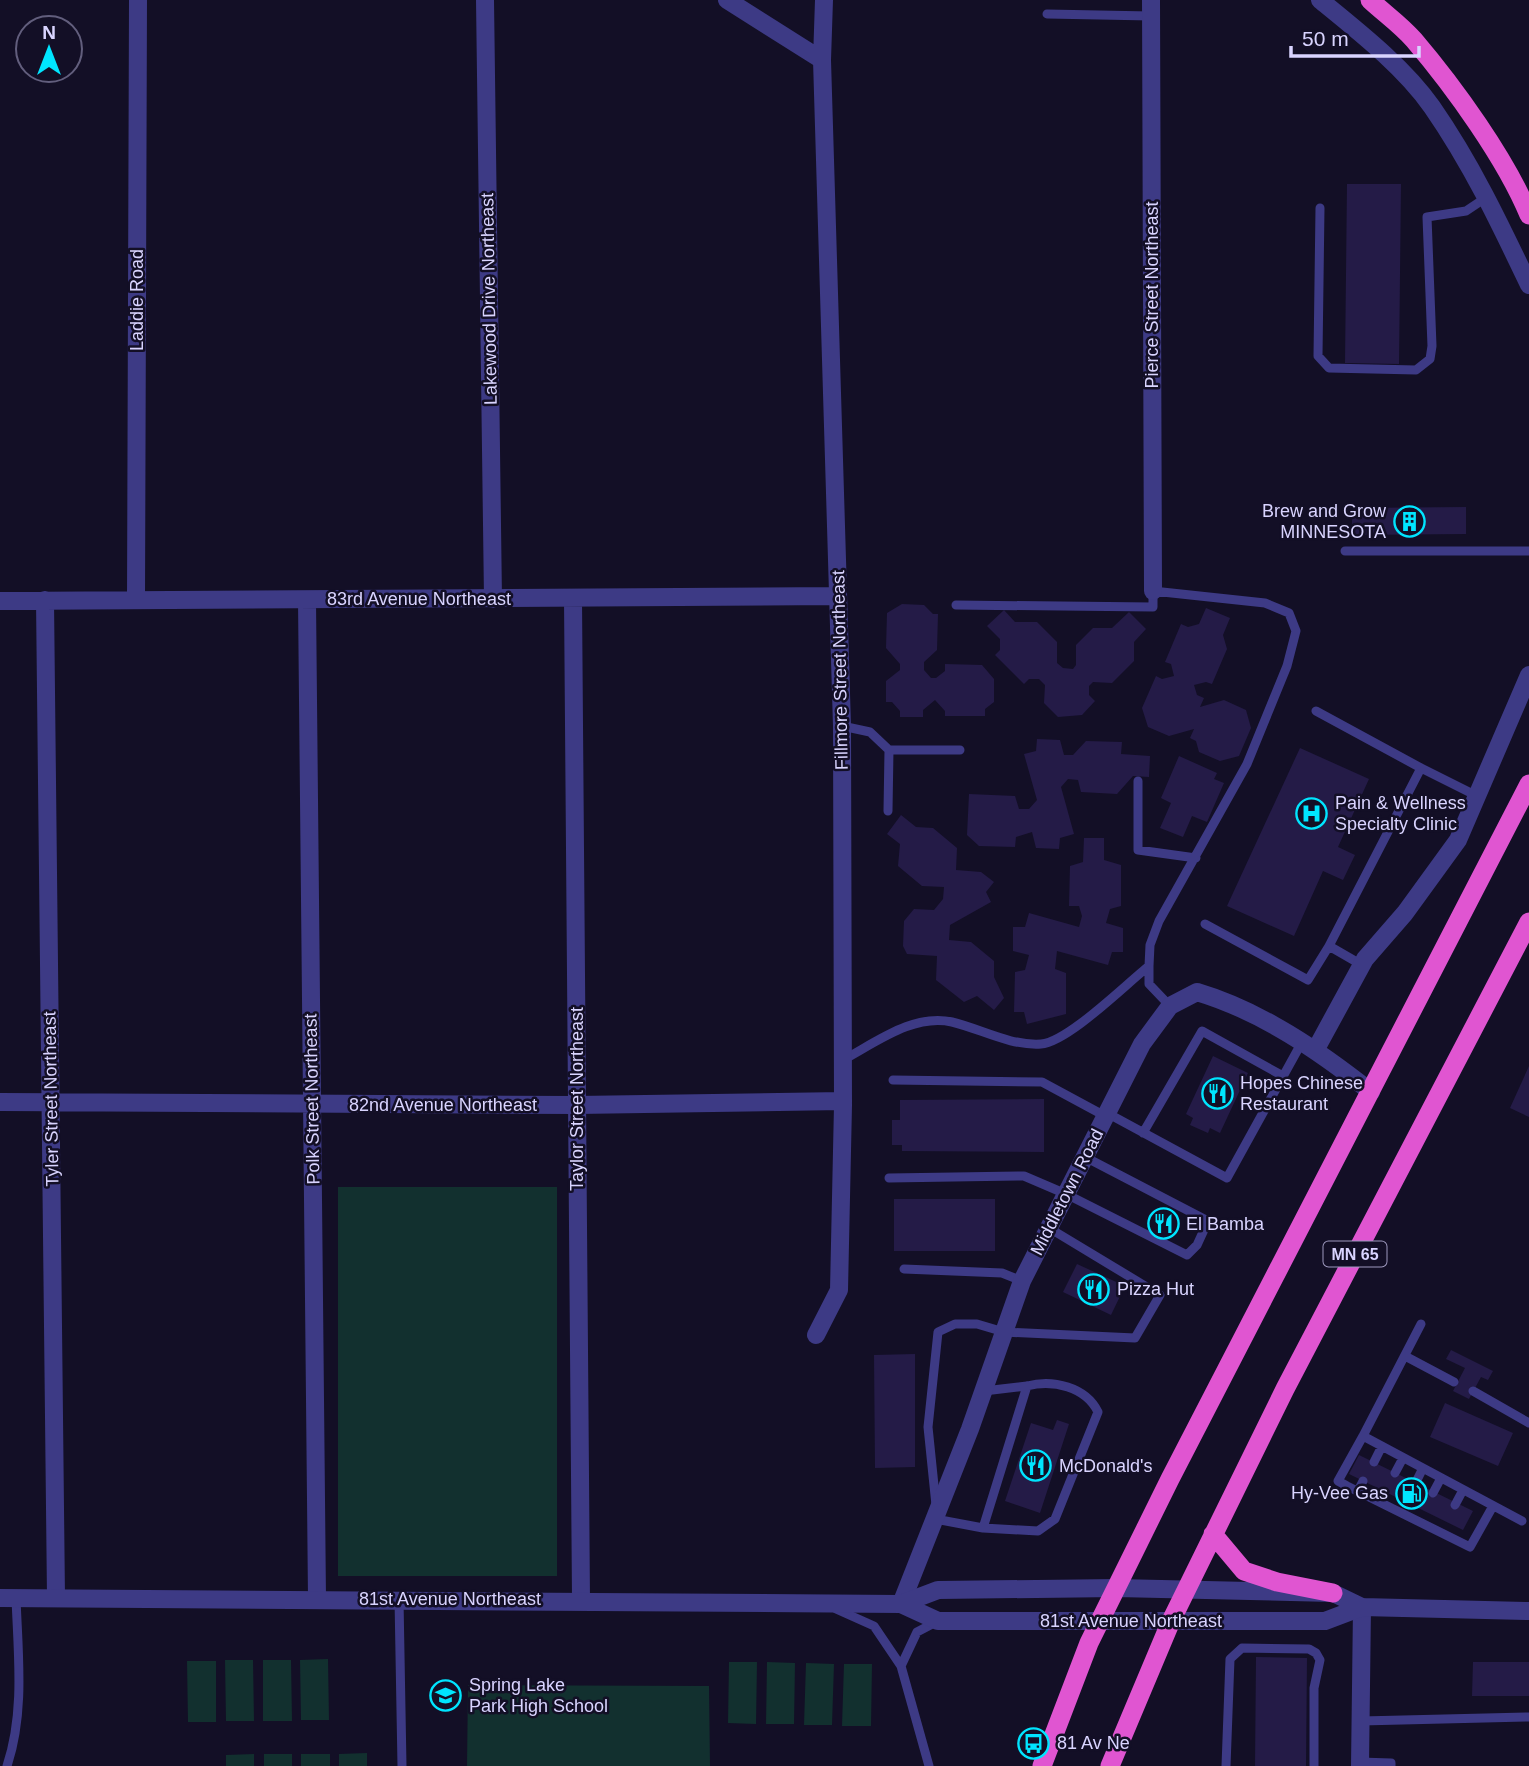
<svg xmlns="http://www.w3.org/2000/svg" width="1529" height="1766" viewBox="0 0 1529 1766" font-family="Helvetica,sans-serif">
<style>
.green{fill:#12302f}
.building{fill:#241b47}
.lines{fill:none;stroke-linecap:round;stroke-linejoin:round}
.service{stroke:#3d3a85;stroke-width:9}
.minor{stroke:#3d3a85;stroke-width:18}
.tertiary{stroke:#3d3a85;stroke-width:18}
.trunk{stroke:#e055d1;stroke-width:19}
.labels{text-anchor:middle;stroke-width:5;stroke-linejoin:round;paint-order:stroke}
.shield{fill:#130f26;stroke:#9e99be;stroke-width:2}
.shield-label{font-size:16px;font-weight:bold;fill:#d9d4ff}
.street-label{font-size:18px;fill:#d9d4ff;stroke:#130f26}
.poi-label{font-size:18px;fill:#d9d4ff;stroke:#130f26;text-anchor:start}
</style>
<rect width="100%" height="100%" fill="#130f26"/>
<path class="green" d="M 338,1187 L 557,1187 L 557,1576 L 338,1576 Z
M 328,1659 L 329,1720 L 301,1720 L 300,1660 Z
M 225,1660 L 253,1660 L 254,1721 L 226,1721 Z
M 263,1660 L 291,1660 L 292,1721 L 263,1721 Z
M 187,1661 L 216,1661 L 216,1722 L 188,1722 Z
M 729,1662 L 757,1662 L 756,1724 L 728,1723 Z
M 767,1662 L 795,1663 L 794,1724 L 766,1724 Z
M 806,1663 L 834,1664 L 832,1725 L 804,1725 Z
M 844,1664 L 872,1664 L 871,1726 L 842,1726 Z
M 468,1685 L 709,1686 L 710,1766 L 467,1766 Z
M 367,1753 L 367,1766 L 339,1766 L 339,1754 Z
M 254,1754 L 254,1766 L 226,1766 L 226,1755 Z
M 264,1754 L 292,1754 L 292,1766 L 264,1766 Z
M 301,1754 L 330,1754 L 330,1766 L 301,1766 Z"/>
<path class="building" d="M 1347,184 L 1401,184 L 1399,364 L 1345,363 Z
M 1466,507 L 1466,534 L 1352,535 L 1352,508 Z
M 902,604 L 924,605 L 933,614 L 938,614 L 937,650 L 924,662 L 924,670 L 931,678 L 936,678 L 945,671 L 945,664 L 982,665 L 994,679 L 994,702 L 985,709 L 985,716 L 945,716 L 945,711 L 935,700 L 923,710 L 923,717 L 900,717 L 900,711 L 892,702 L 886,702 L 886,681 L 900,670 L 900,664 L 886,648 L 887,613 Z
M 1206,608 L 1230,618 L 1223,635 L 1227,649 L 1212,684 L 1206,682 L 1194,685 L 1197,695 L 1204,698 L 1200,707 L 1224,700 L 1246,710 L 1251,728 L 1239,756 L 1220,761 L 1199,752 L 1196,741 L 1190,738 L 1194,729 L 1169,736 L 1148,727 L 1142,708 L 1156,676 L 1162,679 L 1174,676 L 1171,664 L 1165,662 L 1181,624 L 1188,627 L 1199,624 Z
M 1004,610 L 1015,622 L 1037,622 L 1057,642 L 1057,663 L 1063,668 L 1073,669 L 1076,665 L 1076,645 L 1093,628 L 1112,628 L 1129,612 L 1146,629 L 1134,642 L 1134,661 L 1112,683 L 1093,682 L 1089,686 L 1089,695 L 1095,701 L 1082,715 L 1058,717 L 1044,703 L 1045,685 L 1039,679 L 1029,679 L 1024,684 L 995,655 L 1000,650 L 1000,639 L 987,626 Z
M 1037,739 L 1060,740 L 1064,755 L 1073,755 L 1086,741 L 1122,742 L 1121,754 L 1150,756 L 1149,777 L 1133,776 L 1117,794 L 1081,792 L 1078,780 L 1068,779 L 1061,787 L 1074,834 L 1060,838 L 1059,849 L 1036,848 L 1032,832 L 1016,837 L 1015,847 L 979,846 L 967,835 L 969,794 L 1015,796 L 1019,809 L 1029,809 L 1037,800 L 1024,754 L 1036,751 Z
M 1300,748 L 1369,779 L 1338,847 L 1355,855 L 1343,880 L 1323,871 L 1294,936 L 1227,906 Z
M 1179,756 L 1217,773 L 1214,779 L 1224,783 L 1207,822 L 1192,816 L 1183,837 L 1160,828 L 1171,803 L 1161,798 Z
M 901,815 L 916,827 L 933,828 L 957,848 L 956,870 L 981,872 L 994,882 L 986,892 L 991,902 L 950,925 L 949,940 L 971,942 L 994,961 L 994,977 L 1004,998 L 994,1010 L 977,996 L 964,1002 L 936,980 L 937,956 L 907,954 L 903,946 L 904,921 L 914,909 L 934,910 L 943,899 L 944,887 L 922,886 L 898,866 L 900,844 L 887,834 Z
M 1084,838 L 1104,838 L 1104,860 L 1121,865 L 1121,906 L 1110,909 L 1106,923 L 1123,928 L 1123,952 L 1112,952 L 1108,965 L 1057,951 L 1055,969 L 1066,973 L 1066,1014 L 1027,1024 L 1024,1012 L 1014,1012 L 1015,972 L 1025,970 L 1029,955 L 1013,951 L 1013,927 L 1025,927 L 1029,913 L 1079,927 L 1082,916 L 1079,906 L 1069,906 L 1070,866 L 1083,862 Z
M 1213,1056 L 1248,1073 L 1220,1133 L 1210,1128 L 1208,1133 L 1190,1125 L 1193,1118 L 1186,1114 Z
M 1529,1066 L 1529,1117 L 1510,1108 Z
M 1044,1099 L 1044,1152 L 902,1151 L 902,1145 L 892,1145 L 892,1120 L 900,1120 L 900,1100 Z
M 894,1199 L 995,1199 L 995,1251 L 894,1251 Z
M 1154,1210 L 1179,1220 L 1171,1238 L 1147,1227 Z
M 1077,1264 L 1125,1286 L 1111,1315 L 1063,1292 Z
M 1451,1350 L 1493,1371 L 1488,1380 L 1481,1377 L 1469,1399 L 1453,1391 L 1465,1368 L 1446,1359 Z
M 915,1354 L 915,1467 L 875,1468 L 874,1355 Z
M 1445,1403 L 1513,1433 L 1498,1466 L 1430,1437 Z
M 1057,1420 L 1069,1424 L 1040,1513 L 1005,1501 L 1031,1423 L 1053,1430 Z
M 1359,1455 L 1473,1511 L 1463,1530 L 1349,1474 Z
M 1256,1657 L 1307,1658 L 1306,1766 L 1255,1766 Z
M 1473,1662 L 1529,1662 L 1529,1696 L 1472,1696 Z"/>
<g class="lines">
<path class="service" d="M 1047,14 L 1151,16
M 1320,208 L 1318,356 L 1329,368 L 1416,370 L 1430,359 L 1432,346 L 1427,217 L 1466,211 L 1487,197
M 1345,551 L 1529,551
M 1316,711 L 1421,768
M 842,726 L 870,732 L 889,750 L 960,750
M 1138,781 L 1138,850 L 1196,858
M 888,811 L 889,750
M 1205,924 L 1308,980 L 1329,946
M 1362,965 L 1329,946 L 1421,768 L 1477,796
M 1149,966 L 1149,984 L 1170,1006
M 843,1060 C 875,1043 914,1013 952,1022 C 981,1029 1010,1046 1041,1044 C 1068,1042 1126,984 1149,966 L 1150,945 L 1159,921 L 1247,764 L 1287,666 L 1296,631 L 1289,613 L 1265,603 L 1153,591 L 1153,607 L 956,605
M 893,1080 L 1042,1082 L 1105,1116
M 1107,1113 L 1227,1178 L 1302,1042
M 1143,1133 L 1202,1031 L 1283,1076
M 889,1178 L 1024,1176 L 1066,1194 L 1187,1255 L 1197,1245 L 1208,1221 L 1085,1157
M 904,1269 L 1002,1273 L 1022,1281
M 1421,1324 L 1363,1436 L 1522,1521
M 1405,1356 L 1454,1382
M 984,1391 L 1027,1386
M 1473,1391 L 1529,1423
M 1363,1436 L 1338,1481 L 1347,1486 L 1470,1547 L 1493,1506
M 1374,1462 L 1382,1446
M 1395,1473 L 1403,1458
M 1415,1484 L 1423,1468
M 1358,1491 L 1363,1481
M 1433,1493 L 1441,1478
M 936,1505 L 928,1427 L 938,1332 L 955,1324 L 977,1324 L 1004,1332 L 1135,1338 L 1160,1295 L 1049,1228
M 1455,1505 L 1463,1490
M 935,1519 L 983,1528 L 1027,1386 C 1053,1379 1086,1387 1098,1412 L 1055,1519 L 1038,1531 L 983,1528
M 399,1599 L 402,1766
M 836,1609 L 874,1626 L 901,1666 L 917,1632 L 936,1622
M 901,1666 L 929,1766
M 1361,1721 L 1529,1717
M 1360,1762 L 1391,1763 L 1391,1766
M 7,1766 C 25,1712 18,1654 16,1598
M 1226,1766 L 1230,1659 L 1242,1648 L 1309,1649 L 1316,1653 L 1320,1660 L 1314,1688 L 1314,1766"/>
<path class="minor" d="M 485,0 L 493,599
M 727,0 L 822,60
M 1151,0 L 1153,591
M 1320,0 C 1358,31 1404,67 1432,107 C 1471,163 1500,224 1529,285
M 573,599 L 581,1600
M 45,600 L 56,1598
M 136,600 L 138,0
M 307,600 L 317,1599
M 0,601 L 838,596
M 1316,1049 L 1365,959 L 1405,913 L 1458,840 L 1529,675
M 0,1102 L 577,1105 L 843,1101
M 816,1335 L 839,1290 L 843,1105 L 842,726 L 822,60 L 824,0
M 901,1604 L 970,1429 L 1022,1281 L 1142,1044 L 1170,1006 L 1197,992 C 1261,1011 1319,1051 1371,1092
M 1360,1766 L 1362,1607"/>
<path class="tertiary" d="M 0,1598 L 901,1604 L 938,1590 L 1117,1588 L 1333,1593 L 1362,1607
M 901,1604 L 938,1621 L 1325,1621 L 1362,1607 L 1529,1611"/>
<path class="trunk" d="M 1370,0 C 1384,13 1401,25 1414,40 C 1454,87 1506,159 1529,215
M 1213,1534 L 1244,1571 L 1277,1582 L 1333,1593
M 1042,1766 L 1089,1643 L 1170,1479 L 1529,784
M 1110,1766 L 1171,1621 L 1285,1389 L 1529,922"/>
</g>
<defs>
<symbol id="building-ring" viewBox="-11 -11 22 22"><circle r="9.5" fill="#130f26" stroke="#00e5ff" stroke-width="1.5"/><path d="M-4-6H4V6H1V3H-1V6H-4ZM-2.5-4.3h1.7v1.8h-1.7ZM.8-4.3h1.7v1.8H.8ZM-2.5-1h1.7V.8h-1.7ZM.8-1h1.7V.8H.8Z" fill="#00e5ff"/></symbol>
<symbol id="hospital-ring" viewBox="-11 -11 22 22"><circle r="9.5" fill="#130f26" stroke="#00e5ff" stroke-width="1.5"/><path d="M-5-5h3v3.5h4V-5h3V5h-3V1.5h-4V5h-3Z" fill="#00e5ff"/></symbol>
<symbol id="restaurant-ring" viewBox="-11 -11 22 22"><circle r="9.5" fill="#130f26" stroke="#00e5ff" stroke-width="1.5"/><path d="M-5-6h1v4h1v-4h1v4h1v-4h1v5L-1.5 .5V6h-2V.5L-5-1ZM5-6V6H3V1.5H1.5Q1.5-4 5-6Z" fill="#00e5ff"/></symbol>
<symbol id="fuel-ring" viewBox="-11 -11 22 22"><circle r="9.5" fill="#130f26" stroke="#00e5ff" stroke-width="1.5"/><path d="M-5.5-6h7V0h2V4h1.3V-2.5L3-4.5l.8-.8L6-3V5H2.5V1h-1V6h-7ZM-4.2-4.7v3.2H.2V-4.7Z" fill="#00e5ff"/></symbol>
<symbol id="school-ring" viewBox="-11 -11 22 22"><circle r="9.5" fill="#130f26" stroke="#00e5ff" stroke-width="1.5"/><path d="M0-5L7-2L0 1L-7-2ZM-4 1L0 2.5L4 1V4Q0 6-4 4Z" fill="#00e5ff"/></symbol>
<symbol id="bus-ring" viewBox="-11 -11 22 22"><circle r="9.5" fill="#130f26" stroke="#00e5ff" stroke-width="1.5"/><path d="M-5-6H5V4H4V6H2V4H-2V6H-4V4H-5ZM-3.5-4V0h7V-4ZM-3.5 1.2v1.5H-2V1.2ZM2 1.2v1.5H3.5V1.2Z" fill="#00e5ff"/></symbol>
</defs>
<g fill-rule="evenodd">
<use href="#building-ring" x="1392" y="504" width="35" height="35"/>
<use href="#hospital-ring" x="1294" y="796" width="35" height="35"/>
<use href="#restaurant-ring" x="1200" y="1076" width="35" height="35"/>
<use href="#restaurant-ring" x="1146" y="1206" width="35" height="35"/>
<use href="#restaurant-ring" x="1076" y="1272" width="35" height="35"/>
<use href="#restaurant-ring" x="1018" y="1448" width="35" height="35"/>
<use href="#fuel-ring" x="1394" y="1476" width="35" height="35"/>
<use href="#school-ring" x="428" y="1678" width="35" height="35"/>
<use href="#bus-ring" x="1016" y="1726" width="35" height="35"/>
</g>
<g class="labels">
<rect class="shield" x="1323.5" y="1241.5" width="63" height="25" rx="5"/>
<g class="shield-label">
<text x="1355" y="1260">MN 65</text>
</g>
<g class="street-label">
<text transform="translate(1152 295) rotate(-90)" y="6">Pierce Street Northeast</text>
<text transform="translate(489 299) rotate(-91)" y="6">Lakewood Drive Northeast</text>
<text transform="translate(137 300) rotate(-90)" y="6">Laddie Road</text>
<text x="419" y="605">83rd Avenue Northeast</text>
<text transform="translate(840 670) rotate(-91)" y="6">Fillmore Street Northeast</text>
<text transform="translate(51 1099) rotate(-91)" y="6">Tyler Street Northeast</text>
<text transform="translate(312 1099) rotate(-91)" y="6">Polk Street Northeast</text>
<text transform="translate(577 1099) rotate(-90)" y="6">Taylor Street Northeast</text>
<text x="443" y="1111">82nd Avenue Northeast</text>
<text transform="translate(1067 1192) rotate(-63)" y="6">Middletown Road</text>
<text x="450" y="1605">81st Avenue Northeast</text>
<text x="1131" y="1627">81st Avenue Northeast</text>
</g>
<g class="poi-label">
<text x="1386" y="517" text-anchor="end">Brew and Grow<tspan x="1386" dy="21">MINNESOTA</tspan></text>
<text x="1335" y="809">Pain &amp; Wellness<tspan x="1335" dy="21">Specialty Clinic</tspan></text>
<text x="1240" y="1089">Hopes Chinese<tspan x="1240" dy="21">Restaurant</tspan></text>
<text x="1186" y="1230">El Bamba</text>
<text x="1117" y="1295">Pizza Hut</text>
<text x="1059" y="1472">McDonald's</text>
<text x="1388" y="1499" text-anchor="end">Hy-Vee Gas</text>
<text x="469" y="1691">Spring Lake<tspan x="469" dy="21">Park High School</tspan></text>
<text x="1057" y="1749">81 Av Ne</text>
</g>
</g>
<g transform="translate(49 49)"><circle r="33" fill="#130f26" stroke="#625e7d" stroke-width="2"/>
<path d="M0-5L12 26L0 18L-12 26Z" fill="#00e5ff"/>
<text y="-10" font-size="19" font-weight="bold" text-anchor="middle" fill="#d9d4ff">N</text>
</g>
<path d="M1291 46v10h128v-10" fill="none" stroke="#d9d4ff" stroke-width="3.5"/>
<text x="1302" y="46" font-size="21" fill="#d9d4ff" stroke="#130f26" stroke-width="5" paint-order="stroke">50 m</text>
</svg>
